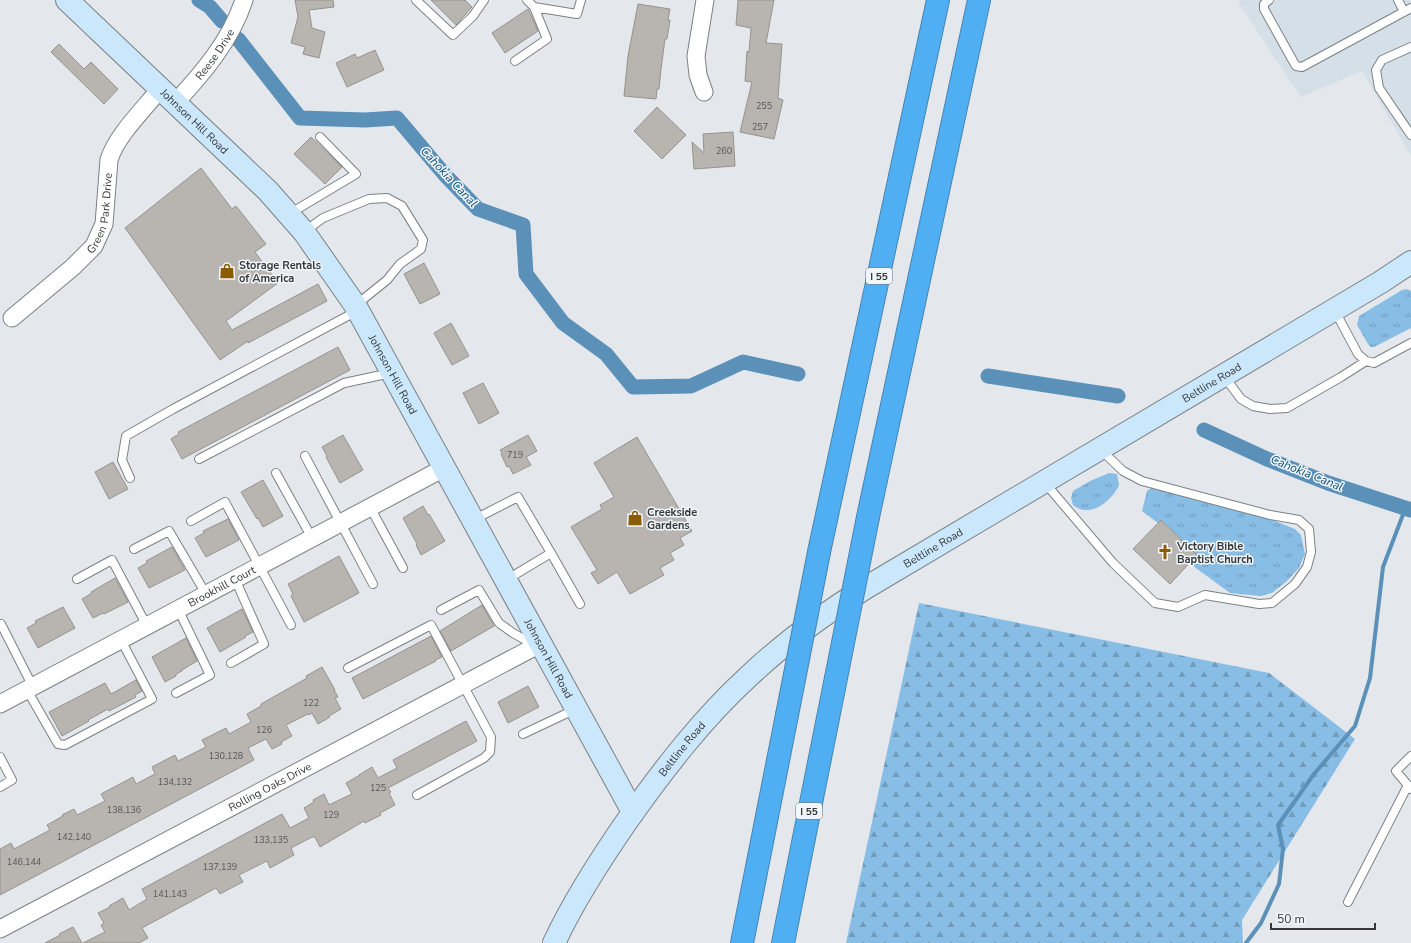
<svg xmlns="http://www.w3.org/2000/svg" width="1411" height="943" viewBox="0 0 1411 943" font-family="'Nunito Sans',sans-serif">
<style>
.built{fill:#d4dfe8}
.grass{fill:url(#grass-tufts)}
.forest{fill:url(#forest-firs)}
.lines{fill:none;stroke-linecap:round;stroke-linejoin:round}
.stream{stroke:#5b91b9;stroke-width:4}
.canal{stroke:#5b91b9;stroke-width:15}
.building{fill:#b8b5b1;stroke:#96928e}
.lane-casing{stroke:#7c8083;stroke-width:10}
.street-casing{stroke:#7c8083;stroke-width:19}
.secondary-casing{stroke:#7c8083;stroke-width:24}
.highway-casing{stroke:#4785b1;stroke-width:24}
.lane{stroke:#fff;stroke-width:8}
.street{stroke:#fff;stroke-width:17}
.secondary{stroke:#cae7fb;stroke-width:22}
.highway{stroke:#50aff2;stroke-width:22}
.highway-bridge-casing{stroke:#4785b1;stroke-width:24;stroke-linecap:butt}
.highway-bridge{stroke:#50aff2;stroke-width:22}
.labels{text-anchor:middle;stroke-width:3;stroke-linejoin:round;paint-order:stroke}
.number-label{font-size:9px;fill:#565757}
.shield{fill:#f1f6fa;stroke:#6e7173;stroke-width:1}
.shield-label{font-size:10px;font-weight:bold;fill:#363839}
.street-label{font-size:11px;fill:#363839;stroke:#f1f6fa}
.poi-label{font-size:11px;font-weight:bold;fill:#363839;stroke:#f1f6fa;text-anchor:start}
.water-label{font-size:12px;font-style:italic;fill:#0f5078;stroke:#f1f6fa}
</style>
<defs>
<pattern id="grass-tufts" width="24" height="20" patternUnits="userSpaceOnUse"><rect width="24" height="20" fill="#88bde5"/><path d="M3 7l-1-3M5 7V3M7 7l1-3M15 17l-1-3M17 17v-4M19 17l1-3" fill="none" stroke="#709bbb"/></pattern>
<pattern id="forest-firs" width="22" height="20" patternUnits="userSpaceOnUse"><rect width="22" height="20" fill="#88bde5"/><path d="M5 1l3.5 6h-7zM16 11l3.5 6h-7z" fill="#709bbb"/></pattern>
</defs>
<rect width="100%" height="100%" fill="#e4e8ec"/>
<path class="built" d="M 1241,0 L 1411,0 L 1411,156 L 1362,71 L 1301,97 L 1238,2 Z"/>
<path class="grass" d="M 1407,289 L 1411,291 L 1411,328 L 1374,347 L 1371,347 L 1368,344 L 1357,325 L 1359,316 L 1402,290 Z
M 1109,473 L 1117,474 L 1119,485 C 1112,501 1090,519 1073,505 L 1071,498 L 1073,491 L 1090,481 Z
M 1151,488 L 1155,488 L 1265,517 L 1295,529 L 1301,535 L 1305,554 L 1299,568 L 1287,581 L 1272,593 L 1260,596 L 1230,593 L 1189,563 L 1197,555 L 1161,520 L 1158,523 L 1142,511 L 1147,491 Z"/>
<path class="forest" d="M 919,603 L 1269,673 L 1355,739 L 1242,920 L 1243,943 L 846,943 Z"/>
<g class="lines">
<path class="stream" d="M 1246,943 L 1261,923 L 1279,884 L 1283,849 L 1278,825 L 1314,774 L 1355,726 L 1370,678 L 1383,567 L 1404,512"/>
<path class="canal" d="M 199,0 L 210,7 L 222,21
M 238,39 L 300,118 L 365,120 L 397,118 L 445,175 L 478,209 L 523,225 L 526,274 L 563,323 L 606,354 L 633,387 L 691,386 L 743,362 L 798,374
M 988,376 L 1118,396
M 1204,430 L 1267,459 L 1328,483 L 1411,510"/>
</g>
<path class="building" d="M 295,0 L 333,0 L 334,7 L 309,10 L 312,28 L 325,32 L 319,58 L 303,54 L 305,47 L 291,43 L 298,17 Z
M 431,0 L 465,0 L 472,7 L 456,25 Z
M 738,0 L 774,0 L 766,43 L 782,44 L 778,98 L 783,100 L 774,139 L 740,132 L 752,82 L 745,81 L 747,51 L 749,52 L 751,28 L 736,25 Z
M 638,4 L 670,9 L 668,20 L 670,20 L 667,39 L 665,39 L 661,69 L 659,89 L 657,89 L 656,99 L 624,96 L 628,56 Z
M 528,9 L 538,31 L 505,53 L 492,33 Z
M 59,44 L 84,69 L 91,62 L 118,89 L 104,104 L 51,52 Z
M 375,50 L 384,70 L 347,87 L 336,63 L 355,54 L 357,58 Z
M 657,107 L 686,135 L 662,159 L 634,131 Z
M 733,132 L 735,166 L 694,169 L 692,142 L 704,153 L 703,134 Z
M 311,137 L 342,167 L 325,184 L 294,154 Z
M 201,168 L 232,209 L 236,206 L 266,244 L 255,252 L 278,283 L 226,321 L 232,330 L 318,284 L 327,301 L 248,343 L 248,341 L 220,360 L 125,228 Z
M 424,263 L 440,294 L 420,304 L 404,274 Z
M 451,323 L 469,356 L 452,365 L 434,333 Z
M 338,347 L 350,370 L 182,459 L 171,439 L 179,434 L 178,432 Z
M 483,383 L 499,413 L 479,424 L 463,393 Z
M 343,435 L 363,470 L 340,483 L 326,457 L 327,456 L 322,447 Z
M 528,435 L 537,451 L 526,457 L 531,465 L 513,474 L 509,466 L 507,467 L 501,454 L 502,453 L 500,450 Z
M 637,437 L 692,531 L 680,538 L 684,545 L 670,553 L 674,560 L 660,568 L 664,575 L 630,594 L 617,572 L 598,584 L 591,573 L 597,570 L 571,527 L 602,509 L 600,505 L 614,497 L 594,463 Z
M 113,462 L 128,489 L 109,499 L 95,472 Z
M 263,480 L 283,516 L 263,527 L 258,518 L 257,519 L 241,492 Z
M 423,506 L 428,515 L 429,514 L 445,541 L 421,555 L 416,545 L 417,544 L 403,518 Z
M 228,519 L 239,540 L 206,557 L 195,538 L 204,533 L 203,531 Z
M 1161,520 L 1197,555 L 1170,584 L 1133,549 Z
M 172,547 L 185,570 L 149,588 L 138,568 L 147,563 L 146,561 Z
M 339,556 L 359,593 L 304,622 L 291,596 L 293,594 L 288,584 Z
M 115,578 L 128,602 L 104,614 L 103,613 L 93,618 L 82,599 L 92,593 L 91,592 Z
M 482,605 L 494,626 L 451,651 L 440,631 Z
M 63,607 L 75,628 L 38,648 L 27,628 L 36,623 L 35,621 Z
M 242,609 L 253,632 L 245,636 L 246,637 L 220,652 L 207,628 Z
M 431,636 L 442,657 L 435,660 L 436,661 L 363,699 L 352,678 Z
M 186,638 L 197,661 L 182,670 L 182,671 L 176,674 L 176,676 L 165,682 L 152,657 Z
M 322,667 L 335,690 L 334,690 L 338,697 L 335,698 L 341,709 L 329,716 L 330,717 L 318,724 L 312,713 L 309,715 L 308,714 L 286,725 L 292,736 L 281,742 L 282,744 L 272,749 L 266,739 L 248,748 L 254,760 L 0,895 L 0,849 L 11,843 L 14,849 L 50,830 L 47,825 L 63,816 L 62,815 L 74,809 L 77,815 L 105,801 L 101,794 L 133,777 L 136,784 L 155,774 L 152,767 L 175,755 L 178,761 L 206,747 L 202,740 L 226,728 L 229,734 L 251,722 L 247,714 L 261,706 L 261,704 L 307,678 L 306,676 Z
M 136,680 L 142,691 L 135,695 L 136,697 L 109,711 L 108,709 L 88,720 L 89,721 L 62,736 L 49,712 L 105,683 L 111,694 Z
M 528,686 L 539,707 L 508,723 L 498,702 Z
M 466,721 L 477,741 L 388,788 L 391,792 L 389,793 L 395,805 L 380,813 L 381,815 L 365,823 L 364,821 L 320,847 L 315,837 L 312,837 L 291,848 L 294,855 L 270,868 L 267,861 L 239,875 L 243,882 L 231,888 L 220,894 L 216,888 L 142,928 L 148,938 L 139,943 L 83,943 L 105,932 L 101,925 L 104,923 L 98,913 L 110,907 L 109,906 L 123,898 L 129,910 L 147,899 L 142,889 L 282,814 L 290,828 L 309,818 L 304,808 L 314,802 L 313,800 L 324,794 L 329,805 L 333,803 L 352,794 L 346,783 L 360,775 L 359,775 L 372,767 L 378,778 L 397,768 L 393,760 Z
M 73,927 L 82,943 L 45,943 L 60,935 L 59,934 Z"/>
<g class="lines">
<defs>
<path id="lane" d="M 416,0 L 453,35 L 473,16 L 484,0
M 527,0 L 534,7 L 577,14 L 581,0
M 1269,0 L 1264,4 L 1264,9 L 1293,61 L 1296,66 L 1302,67 L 1411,8
M 1398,0 L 1404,12
M 1411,47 L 1382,60 L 1376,70 L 1379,88 L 1411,135
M 515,61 L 547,39 L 534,7
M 289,214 L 356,174 L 320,137
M 305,231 L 323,218 L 369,199 L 387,198 L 402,206 L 423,240 L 421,249 L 400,264 L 387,280 L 356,305
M 1335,311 L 1358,354 L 1366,361 L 1374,363 L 1411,343
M 1224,376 L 1241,399 L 1253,406 L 1270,409 L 1287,408 L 1341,377 L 1366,361
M 305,456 L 373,584
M 199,459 L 344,383 L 391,373
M 276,473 L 312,538
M 130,478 L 122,460 L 126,436 L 173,409 L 357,311
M 1045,483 L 1113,563 L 1155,603 L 1178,607 L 1205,595 L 1259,604 L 1272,603 L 1295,584 L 1307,567 L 1311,552 L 1309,529 L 1299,520 L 1270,515 L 1142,481 L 1123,471 L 1101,450
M 370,507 L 403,568
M 475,519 L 518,497 L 551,553 L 506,580
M 191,521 L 225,502 L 291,625
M 134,549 L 169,531 L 206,594
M 551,553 L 580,604
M 77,579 L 112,560 L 147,626
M 441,610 L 479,590 L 499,623 L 513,633 L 536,646
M 1,624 L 33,687
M 231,663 L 264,644 L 235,579
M 348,668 L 431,625 L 491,737 L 490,752 L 484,758 L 417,795
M 27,690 L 58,744 L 65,745 L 152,699 L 121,640
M 176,693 L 210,675 L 178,609
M 523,734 L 576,709
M 1411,756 L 1396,771 L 1411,789
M 0,757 L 12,780 L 0,787
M 1348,902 L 1408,785"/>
<g id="street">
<path d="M 704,92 L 698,75 L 696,56 L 705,0"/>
<path id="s1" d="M 175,103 C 203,73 231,40 244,0"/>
<path id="s2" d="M 12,318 L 73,267 L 94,246 L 104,224 L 109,160 C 116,136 144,109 160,89"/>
<path id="s3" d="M 0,704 L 444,468"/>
<path id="s4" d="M 0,929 L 540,644"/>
</g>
<g id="secondary">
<path id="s5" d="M 67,0 L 268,191 L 304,232 L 355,305 L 633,812"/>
<path id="s6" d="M 554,943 C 574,900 600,860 627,821 C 663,770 702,719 749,676 C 785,642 825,613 867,587 L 1381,282 L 1411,262"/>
</g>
<path id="highway" d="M 868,517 L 979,0
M 819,552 L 938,0
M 742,943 L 787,715
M 783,943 L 836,678"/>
</defs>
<use href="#lane" class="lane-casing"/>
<use href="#street" class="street-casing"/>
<use href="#secondary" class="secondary-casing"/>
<use href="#highway" class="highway-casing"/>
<use href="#lane" class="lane"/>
<use href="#street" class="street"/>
<use href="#secondary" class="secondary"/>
<use href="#highway" class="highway"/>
<defs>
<path id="highway-bridge" d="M 836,678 L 868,517
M 787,715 L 819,552"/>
</defs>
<use href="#highway-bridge" class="highway-bridge-casing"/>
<use href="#highway-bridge" class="highway-bridge"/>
</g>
<defs>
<symbol id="shop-bare" viewBox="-9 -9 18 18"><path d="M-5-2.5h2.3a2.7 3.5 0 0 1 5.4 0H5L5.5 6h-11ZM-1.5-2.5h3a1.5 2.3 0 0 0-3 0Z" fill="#8c5c04" stroke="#f1f6fa" stroke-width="2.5" paint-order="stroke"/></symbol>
<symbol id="church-bare" viewBox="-9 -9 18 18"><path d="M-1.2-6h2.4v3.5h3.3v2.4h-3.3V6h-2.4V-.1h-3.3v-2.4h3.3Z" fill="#8c5c04" stroke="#f1f6fa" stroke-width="2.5" paint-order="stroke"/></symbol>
</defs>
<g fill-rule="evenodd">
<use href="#shop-bare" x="216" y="260" width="22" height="22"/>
<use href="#shop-bare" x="624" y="507" width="22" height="22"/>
<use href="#church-bare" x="1154" y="541" width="22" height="22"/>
</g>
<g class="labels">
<g class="number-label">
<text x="764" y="109">255</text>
<text x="760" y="130">257</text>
<text x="724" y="154">260</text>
<text x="515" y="458">719</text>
<text x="311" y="706">122</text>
<text x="264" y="733">126</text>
<text x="226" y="759">130,128</text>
<text x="175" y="785">134,132</text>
<text x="378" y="791">125</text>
<text x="124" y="813">138,136</text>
<text x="331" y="818">129</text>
<text x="74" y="840">142,140</text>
<text x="271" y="843">133,135</text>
<text x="24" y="865">146,144</text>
<text x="220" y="870">137,139</text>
<text x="170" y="897">141,143</text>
</g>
<g class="shield">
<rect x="866" y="268" width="26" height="16" rx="3"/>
<rect x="796" y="803" width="26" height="16" rx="3"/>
</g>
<g class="shield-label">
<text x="879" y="280">I 55</text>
<text x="809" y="815">I 55</text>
</g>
<g class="street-label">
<text dy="4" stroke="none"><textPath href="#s1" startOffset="63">Reese Drive</textPath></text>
<text dy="4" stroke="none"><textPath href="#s5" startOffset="176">Johnson Hill Road</textPath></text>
<text dy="4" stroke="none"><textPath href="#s2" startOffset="143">Green Park Drive</textPath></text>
<text dy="4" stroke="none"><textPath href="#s5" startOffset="500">Johnson Hill Road</textPath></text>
<text dy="4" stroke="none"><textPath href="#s6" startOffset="881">Beltline Road</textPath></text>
<text dy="4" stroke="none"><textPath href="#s6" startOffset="557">Beltline Road</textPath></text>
<text dy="4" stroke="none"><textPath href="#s3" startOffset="251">Brookhill Court</textPath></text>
<text dy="4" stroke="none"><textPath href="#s5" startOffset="824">Johnson Hill Road</textPath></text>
<text dy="4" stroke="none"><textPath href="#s6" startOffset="233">Beltline Road</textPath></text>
<text dy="4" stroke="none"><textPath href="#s4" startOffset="305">Rolling Oaks Drive</textPath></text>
</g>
<g class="poi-label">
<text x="239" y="269">Storage Rentals<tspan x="239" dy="13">of America</tspan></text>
<text x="647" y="516">Creekside<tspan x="647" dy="13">Gardens</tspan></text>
<text x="1177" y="550">Victory Bible<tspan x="1177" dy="13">Baptist Church</tspan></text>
</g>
<g class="water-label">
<text transform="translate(449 177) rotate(47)" y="4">Cahokia Canal</text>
<text transform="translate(1307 473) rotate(22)" y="4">Cahokia Canal</text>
</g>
</g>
<path d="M1271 923v6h104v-6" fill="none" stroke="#363839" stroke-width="2"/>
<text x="1277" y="923" font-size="12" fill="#363839" stroke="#f1f6fa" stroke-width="3" paint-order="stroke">50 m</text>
</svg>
